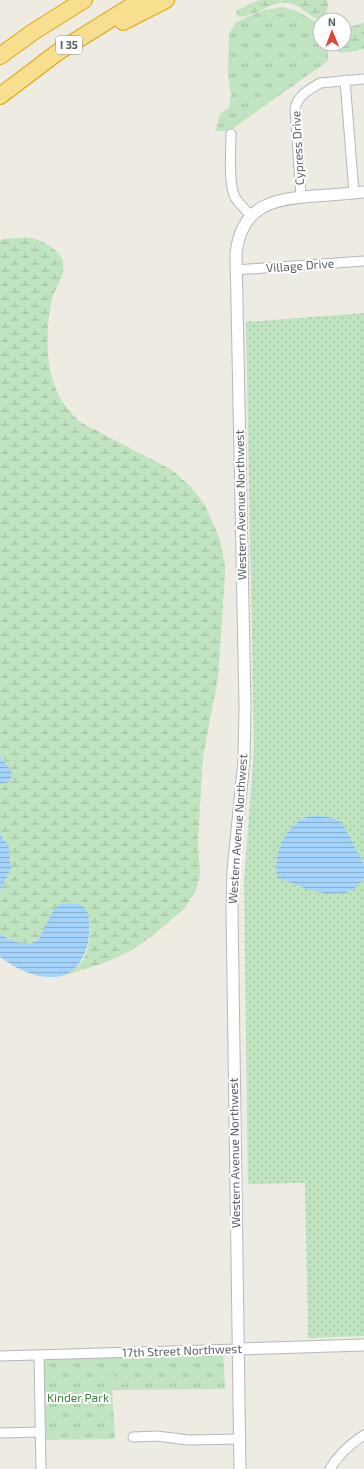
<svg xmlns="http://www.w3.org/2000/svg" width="364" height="1469" viewBox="0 0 364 1469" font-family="'Exo 2',sans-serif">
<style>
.grass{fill:url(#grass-dots)}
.wetland{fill:url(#wetland-marsh)}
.park{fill:url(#park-tufts)}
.pitch{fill:#c0e3c0}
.water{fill:url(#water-rules)}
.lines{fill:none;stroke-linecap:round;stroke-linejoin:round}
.minor-casing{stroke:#b5b8bc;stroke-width:11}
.tertiary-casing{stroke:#b5b8bc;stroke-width:13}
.motorway-casing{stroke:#e4a40b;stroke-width:18}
.minor{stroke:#fff;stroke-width:9}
.tertiary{stroke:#fff;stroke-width:11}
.motorway{stroke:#f8df8f;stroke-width:16}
.labels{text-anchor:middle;stroke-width:4;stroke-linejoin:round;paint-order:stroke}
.shield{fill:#fff;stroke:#8c8e92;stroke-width:1}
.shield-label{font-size:11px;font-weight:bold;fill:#5b5e63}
.street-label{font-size:12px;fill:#5b5e63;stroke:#fff}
.park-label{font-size:12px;fill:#39833e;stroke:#fff}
</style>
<defs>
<pattern id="grass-dots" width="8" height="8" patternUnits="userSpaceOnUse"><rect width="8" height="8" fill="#c0e3c0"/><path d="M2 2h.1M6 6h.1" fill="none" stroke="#9fbba0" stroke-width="1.8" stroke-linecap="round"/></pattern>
<pattern id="wetland-marsh" width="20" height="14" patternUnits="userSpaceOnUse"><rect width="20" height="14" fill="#c0e3c0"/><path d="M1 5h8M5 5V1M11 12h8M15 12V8" fill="none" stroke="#9fbba0"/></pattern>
<pattern id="park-tufts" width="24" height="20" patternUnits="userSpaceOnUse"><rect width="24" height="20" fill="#c0e3c0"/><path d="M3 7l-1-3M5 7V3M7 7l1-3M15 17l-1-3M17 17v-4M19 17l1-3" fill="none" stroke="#9fbba0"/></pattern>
<pattern id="water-rules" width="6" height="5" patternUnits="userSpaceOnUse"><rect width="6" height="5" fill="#a4d4fb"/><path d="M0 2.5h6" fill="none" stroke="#89afcf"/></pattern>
</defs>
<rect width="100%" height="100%" fill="#edebe2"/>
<path class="grass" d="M 364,313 L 364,1336 L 308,1338 L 305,1183 L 248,1184 L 244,883 L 254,749 L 246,322 Z"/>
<path class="wetland" d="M 259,0 L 327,0 L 328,5 L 326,16 L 321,20 C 305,16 300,1 281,3 C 269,4 247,20 237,16 L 236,13 L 237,10 Z
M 364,22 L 364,49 C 356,50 342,56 335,50 L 337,44 L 344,44 L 344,30 C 350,25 357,26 364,22 Z
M 13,238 C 20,238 28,237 35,239 C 45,242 60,251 63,261 C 66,275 57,284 53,296 C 46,321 45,360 54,384 C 59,399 68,411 80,422 L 172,470 L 191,487 L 203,502 L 212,521 L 220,540 L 225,566 L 224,590 L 218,678 L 203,756 L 198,842 L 200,876 L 196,890 L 184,909 L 152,936 L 130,951 L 107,962 L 63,976 C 70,971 78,967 83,960 C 91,946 91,926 87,911 L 41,936 L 33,942 L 24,944 L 14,941 L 0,934 L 0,891 L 11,868 L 11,859 L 4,838 L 0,833 L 0,784 L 6,782 L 10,768 L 0,756 L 0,240 Z"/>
<path class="park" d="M 282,7 L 299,12 L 320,25 L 320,44 L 330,44 L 328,50 L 328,61 L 229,131 L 215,131 L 220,114 L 229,108 L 231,95 L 228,76 L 229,34 L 236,22 L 261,11 Z
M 223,1352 L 225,1389 L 112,1390 L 115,1439 L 44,1440 L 43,1358 Z"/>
<path class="pitch" d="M 115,1374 L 115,1385 L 106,1386 L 105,1375 Z"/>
<path class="water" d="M 0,757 C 6,764 17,772 9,782 L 0,784 Z
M 306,817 C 318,815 336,815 344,826 L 364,865 L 364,878 L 356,887 L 346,893 L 327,894 L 304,888 L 277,877 C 273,854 284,828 306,817 Z
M 0,833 L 9,848 L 11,868 L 0,891 Z
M 60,904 C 68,904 78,902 84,907 C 89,912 89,919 89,925 C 91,947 80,976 54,977 C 34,978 15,968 0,957 L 0,934 C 12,941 32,951 41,935 C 48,924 49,912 60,904 Z"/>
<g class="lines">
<defs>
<path id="minor" d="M 345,80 L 354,193
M 231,134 C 231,150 228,184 235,197 C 239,204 246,210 251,216
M 301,197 L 295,109 C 297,96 310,89 320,83 L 364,79
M 235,270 L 364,261
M 39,1355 L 41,1469
M 0,1356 L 238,1349
M 0,1433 L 41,1432
M 133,1437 L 157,1436 L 188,1440 L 240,1439
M 330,1469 C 338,1455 350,1444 364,1435"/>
<path id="tertiary" d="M 238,1349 L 364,1345
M 240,1469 C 237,1282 235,1095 232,909 L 233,871 L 244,760 L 245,706 L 236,253 C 242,205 273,199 314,196 C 331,195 347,194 364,192"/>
<path id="motorway" d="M 123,22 L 166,0
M 0,56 L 33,32 L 84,0
M 0,96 L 58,52 L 141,0"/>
</defs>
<use href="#minor" class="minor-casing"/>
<use href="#tertiary" class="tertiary-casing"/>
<use href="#motorway" class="motorway-casing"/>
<use href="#minor" class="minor"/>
<use href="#tertiary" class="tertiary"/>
<use href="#motorway" class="motorway"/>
</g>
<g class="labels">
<rect class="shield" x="56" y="36" width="26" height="18" rx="3"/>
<g class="shield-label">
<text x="69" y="49">I 35</text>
</g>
<g class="street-label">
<text transform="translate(298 148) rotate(-93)" y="4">Cypress Drive</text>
<text transform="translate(300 266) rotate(-4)" y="4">Village Drive</text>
<text transform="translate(241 505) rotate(-91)" y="4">Western Avenue Northwest</text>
<text transform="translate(238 829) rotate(-86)" y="4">Western Avenue Northwest</text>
<text transform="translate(235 1153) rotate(-91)" y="4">Western Avenue Northwest</text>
<text transform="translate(182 1351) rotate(-2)" y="4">17th Street Northwest</text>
</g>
<g class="park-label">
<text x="78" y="1402">Kinder Park</text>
</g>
</g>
<g transform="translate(332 32) rotate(359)"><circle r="19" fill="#ffffff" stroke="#bdbfc1"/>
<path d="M0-3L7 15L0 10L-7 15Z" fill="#e14535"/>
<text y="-6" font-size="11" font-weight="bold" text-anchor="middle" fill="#5b5e63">N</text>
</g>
</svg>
